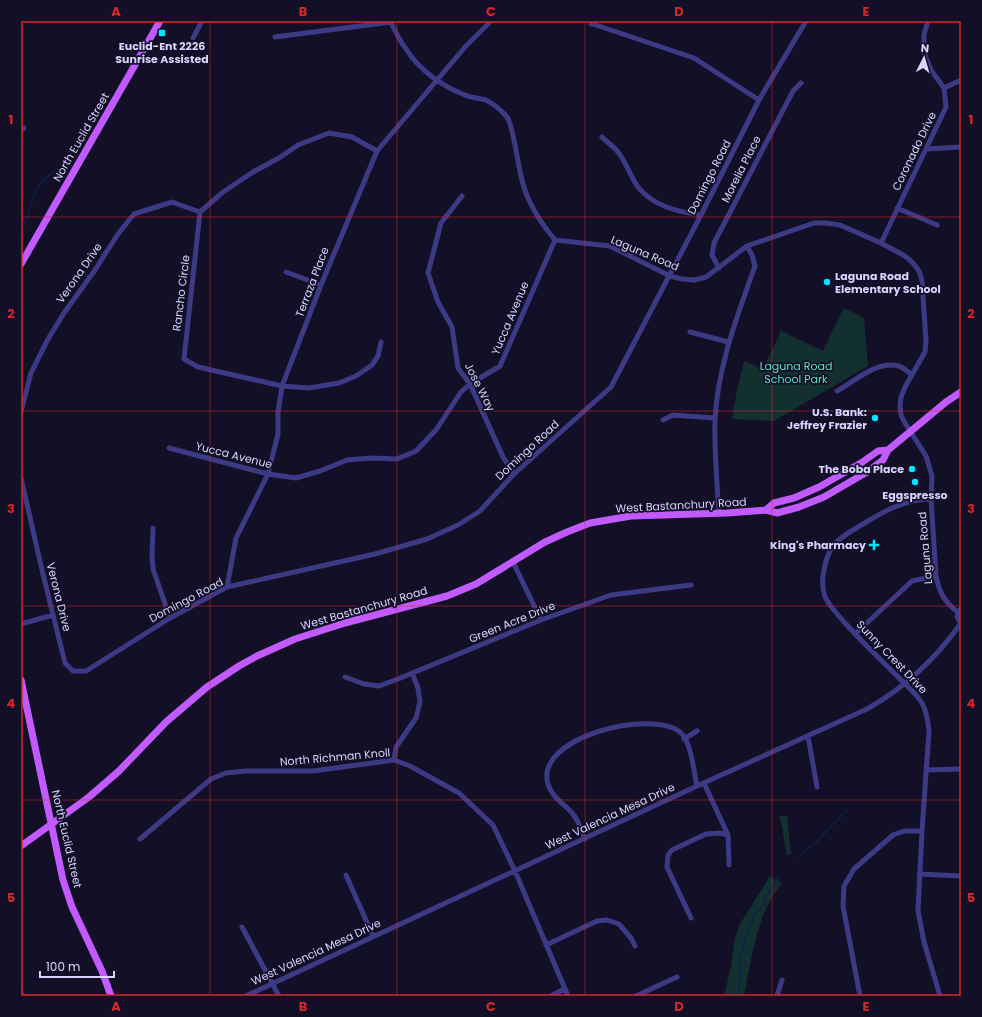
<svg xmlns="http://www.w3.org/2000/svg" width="982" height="1017" viewBox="0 0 982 1017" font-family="Poppins,sans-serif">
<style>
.green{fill:#12302f}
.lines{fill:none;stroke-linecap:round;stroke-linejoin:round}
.stream{stroke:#0c2248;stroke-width:1.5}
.minor{stroke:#3d3a85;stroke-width:5}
.major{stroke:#c25bff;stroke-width:7}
.grid{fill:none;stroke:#d62828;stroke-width:1;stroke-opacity:0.55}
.poi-dot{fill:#00e5ff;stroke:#130f26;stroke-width:1.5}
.labels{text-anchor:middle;stroke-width:3.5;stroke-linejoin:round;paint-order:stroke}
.poi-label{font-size:11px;font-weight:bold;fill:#d9d4ff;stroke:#130f26;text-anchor:end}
.street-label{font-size:11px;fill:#d9d4ff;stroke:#130f26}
.park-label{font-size:11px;fill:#5fe0c0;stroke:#130f26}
.neatline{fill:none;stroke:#d62828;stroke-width:1.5}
.grid-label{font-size:13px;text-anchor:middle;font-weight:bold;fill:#d62828}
</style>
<rect width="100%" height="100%" fill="#130f26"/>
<path class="green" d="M 844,308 L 864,318 L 868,366 L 774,421 L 732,419 L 736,395 L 744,361 L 763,369 L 781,331 L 823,351 Z
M 780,816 L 787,816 L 791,854 L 787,856 Z
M 770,876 L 782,883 C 756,914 752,958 744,996 L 724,996 L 731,967 L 735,938 L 740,924 Z"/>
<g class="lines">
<path class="stream" d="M 21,233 C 34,206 29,182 61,168
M 798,857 L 816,842 L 847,810
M 738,996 L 741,971 L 739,964 L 746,934 L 754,917 L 754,914 L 764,906 L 764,901 L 778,878"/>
<path class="minor" d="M 391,21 L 391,22 C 395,31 400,41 406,49 C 419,70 442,86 465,95 C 471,98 479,98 486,100 C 494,104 501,110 507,117 C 513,125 518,164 521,176 C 526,201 539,221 555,240 L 610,246 L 670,276 L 682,279 L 695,280 L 706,277 L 747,246 L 814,223 L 826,223 L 840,225 L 881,243 L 905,256 L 912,262 L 919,271 L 922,280 L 926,342 L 925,352 L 905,387 L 901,397 L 900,406 L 901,415 L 905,423 L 926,456 L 932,476 L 931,499 L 936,576 C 939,592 945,603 958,612
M 592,21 L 591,24 L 593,24 L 694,58 L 759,100
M 275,37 L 391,22
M 193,38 L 202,21
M 944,88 L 961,80
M 21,131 L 24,128
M 602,137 C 607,142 614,147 618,152 C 626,162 630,176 638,187 C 653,206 678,212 701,215
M 926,149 L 961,147
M 377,151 L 352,137 L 329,133 L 298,145 L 279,158 L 253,172 L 223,192 L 200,212 L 184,359 L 198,367 L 282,386 L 309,388 L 339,383 L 356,376 L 372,365 L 378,356 L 381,342
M 462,196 L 441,223 L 428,273 L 438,302 L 452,327 L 458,368 L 470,384 L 503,457 L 514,474
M 897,208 L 937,225
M 881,243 L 946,107 L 944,88 L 931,70 L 924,53 L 924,34 L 928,21
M 719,268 L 712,255 L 714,243 L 793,91 L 801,83
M 286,272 L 321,285
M 690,332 L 728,342
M 837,391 C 855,381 877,360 899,366 C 903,367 908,372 912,375
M 21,412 L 31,373 L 48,339 L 64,313 L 95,270 L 118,234 L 134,214 L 172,202 L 200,212
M 663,420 L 673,415 L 715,418
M 169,448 L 268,474 L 296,478 L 320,471 L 347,460 L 371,458 L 397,459 L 416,451 L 436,430 L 461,392 L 470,384 L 500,366 L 555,240
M 21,478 L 42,570 L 65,663 L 73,671 L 86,671 L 170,618 L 227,587 L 375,554 L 427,539 L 458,525 L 480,511 L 514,474 L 611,387 L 701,215 L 759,100 L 806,21
M 931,499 C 902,499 878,515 853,530 C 835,541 828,548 824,570 C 822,579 822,588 825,597 C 830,607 838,615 845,623 C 863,643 882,661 901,680 C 908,687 918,695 923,705 C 927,713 928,723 929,731 L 922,831 L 918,911 L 924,942 L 940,996
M 719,513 C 717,482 714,450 715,419 C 718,366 737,316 755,266 L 752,255 L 747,246
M 153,528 L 152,555 L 153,569 L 170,618
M 513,562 L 541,620
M 227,587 L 236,538 L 268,474 L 278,434 L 278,412 L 282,386 L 321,285 L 377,151 L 465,47 L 491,21
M 21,624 L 53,615
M 855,634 L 912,581 L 936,576
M 345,677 L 364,684 L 379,686 L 398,679 L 541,620 L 611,595 L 691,585
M 808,736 L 817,787
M 684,739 L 697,731
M 394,760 L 396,747 L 416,718 L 420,702 L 418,688 L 412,673
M 927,770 L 961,769
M 704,783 L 728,835 L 729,865
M 140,839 L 211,779 L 226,773 L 245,771 L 313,771 L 394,760 L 410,766 L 459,793 L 493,825 L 515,871 L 568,996
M 585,839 C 581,831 579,821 573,814 C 566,805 552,798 548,784 C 534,737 651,709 680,732 C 691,740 694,773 697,786
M 919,874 L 961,876
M 346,875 L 373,936
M 691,918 L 667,867 L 668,855 L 672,850 L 706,834 L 719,833 L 728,835
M 242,927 L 279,996
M 546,945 L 597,921 L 607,920 L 619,924 L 631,938 L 635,946
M 21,993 L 22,996
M 246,996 L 697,786 L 867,709 C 906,687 935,660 961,623 L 957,617 L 958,612 L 961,609
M 551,996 L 564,989
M 636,996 L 677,977
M 777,996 L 782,980
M 860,996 L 843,906 L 844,886 L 854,869 L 893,835 L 904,831 L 922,831"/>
<path class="major" d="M 21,264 L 160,21
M 766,510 L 774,503 L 794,498 L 819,487 L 861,463 L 878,451 L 888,450
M 21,680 L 63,880 L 72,907 L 102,971 L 111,996
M 21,846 L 89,797 L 119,771 L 166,722 L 207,687 L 239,666 L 257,656 L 295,639 L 345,623 L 447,596 L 476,584 L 545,542 L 567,532 L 590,523 L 631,516 L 727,513 L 766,510 L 777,513 L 799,507 L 824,497 L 867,472 L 883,460 L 888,450 L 946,402 L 961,392"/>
</g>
<path class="grid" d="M 210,21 L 210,996M 397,21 L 397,996M 585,21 L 585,996M 772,21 L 772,996M 21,217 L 961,217M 21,411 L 961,411M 21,606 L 961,606M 21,800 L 961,800"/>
<g class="poi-dot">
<rect x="158" y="29" width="8" height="8" rx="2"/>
<circle cx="827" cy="282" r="4"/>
<circle cx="875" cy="418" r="4"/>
<circle cx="912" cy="469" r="4"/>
<circle cx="915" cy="482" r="4"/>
<path d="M872 539h4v4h4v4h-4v4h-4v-4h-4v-4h4z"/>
</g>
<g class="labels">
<g class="poi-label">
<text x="162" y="50" text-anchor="middle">Euclid-Ent 2226<tspan x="162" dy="13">Sunrise Assisted</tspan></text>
<text x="835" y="280" text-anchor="start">Laguna Road<tspan x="835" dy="13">Elementary School</tspan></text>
<text x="867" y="416">U.S. Bank:<tspan x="867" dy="13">Jeffrey Frazier</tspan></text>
<text x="904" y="473">The Boba Place</text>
<text x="915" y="499" text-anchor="middle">Eggspresso</text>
<text x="866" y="549">King's Pharmacy</text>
</g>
<g class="street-label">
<text transform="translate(81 137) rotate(-60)" y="4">North Euclid Street</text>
<text transform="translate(914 151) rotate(-64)" y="4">Coronado Drive</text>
<text transform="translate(741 169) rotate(-63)" y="4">Morelia Place</text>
<text transform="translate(709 177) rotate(-63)" y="4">Domingo Road</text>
<text transform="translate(645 253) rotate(23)" y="4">Laguna Road</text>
<text transform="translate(79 273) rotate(-55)" y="4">Verona Drive</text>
<text transform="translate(312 282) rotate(-69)" y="4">Terraza Place</text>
<text transform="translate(181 293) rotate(-83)" y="4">Rancho Circle</text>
<text transform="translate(510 318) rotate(-67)" y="4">Yucca Avenue</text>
<text transform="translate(480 387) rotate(63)" y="4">Jose Way</text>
<text transform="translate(527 450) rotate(-43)" y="4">Domingo Road</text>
<text transform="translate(234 455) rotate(14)" y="4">Yucca Avenue</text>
<text transform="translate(681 505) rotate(-3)" y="4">West Bastanchury Road</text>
<text transform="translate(925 548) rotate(-95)" y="4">Laguna Road</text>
<text transform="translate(59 597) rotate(76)" y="4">Verona Drive</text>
<text transform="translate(186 600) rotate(-28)" y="4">Domingo Road</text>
<text transform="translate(364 608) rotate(-16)" y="4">West Bastanchury Road</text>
<text transform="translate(512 622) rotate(-22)" y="4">Green Acre Drive</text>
<text transform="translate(892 657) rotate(46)" y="4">Sunny Crest Drive</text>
<text transform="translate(335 757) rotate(-5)" y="4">North Richman Knoll</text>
<text transform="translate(610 816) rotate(-25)" y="4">West Valencia Mesa Drive</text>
<text transform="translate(67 839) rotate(77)" y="4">North Euclid Street</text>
<text transform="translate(316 952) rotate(-25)" y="4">West Valencia Mesa Drive</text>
</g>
<g class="park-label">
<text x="796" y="370">Laguna Road<tspan x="796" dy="13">School Park</tspan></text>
</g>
</g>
<rect width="982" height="1017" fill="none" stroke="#130f26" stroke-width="44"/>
<g transform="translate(924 58) rotate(5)" stroke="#130f26" stroke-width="3" paint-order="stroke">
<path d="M0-3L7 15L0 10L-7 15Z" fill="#d9d4ff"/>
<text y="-6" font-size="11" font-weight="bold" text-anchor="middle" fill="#d9d4ff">N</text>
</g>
<path d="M40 971v6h74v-6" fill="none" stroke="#d9d4ff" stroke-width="2"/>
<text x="46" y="971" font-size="12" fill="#d9d4ff" stroke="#130f26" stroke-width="3" paint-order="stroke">100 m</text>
<rect x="22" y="22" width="938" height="973" class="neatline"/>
<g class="grid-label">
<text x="116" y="16">A</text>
<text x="303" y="16">B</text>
<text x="491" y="16">C</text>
<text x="679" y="16">D</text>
<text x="866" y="16">E</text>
<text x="11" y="124">1</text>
<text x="971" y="124">1</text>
<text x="11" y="318">2</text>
<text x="971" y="318">2</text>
<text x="11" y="513">3</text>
<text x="971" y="513">3</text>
<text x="11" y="708">4</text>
<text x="971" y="708">4</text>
<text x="11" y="902">5</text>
<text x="971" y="902">5</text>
<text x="116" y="1011">A</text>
<text x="303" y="1011">B</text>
<text x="491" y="1011">C</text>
<text x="679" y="1011">D</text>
<text x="866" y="1011">E</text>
</g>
</svg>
